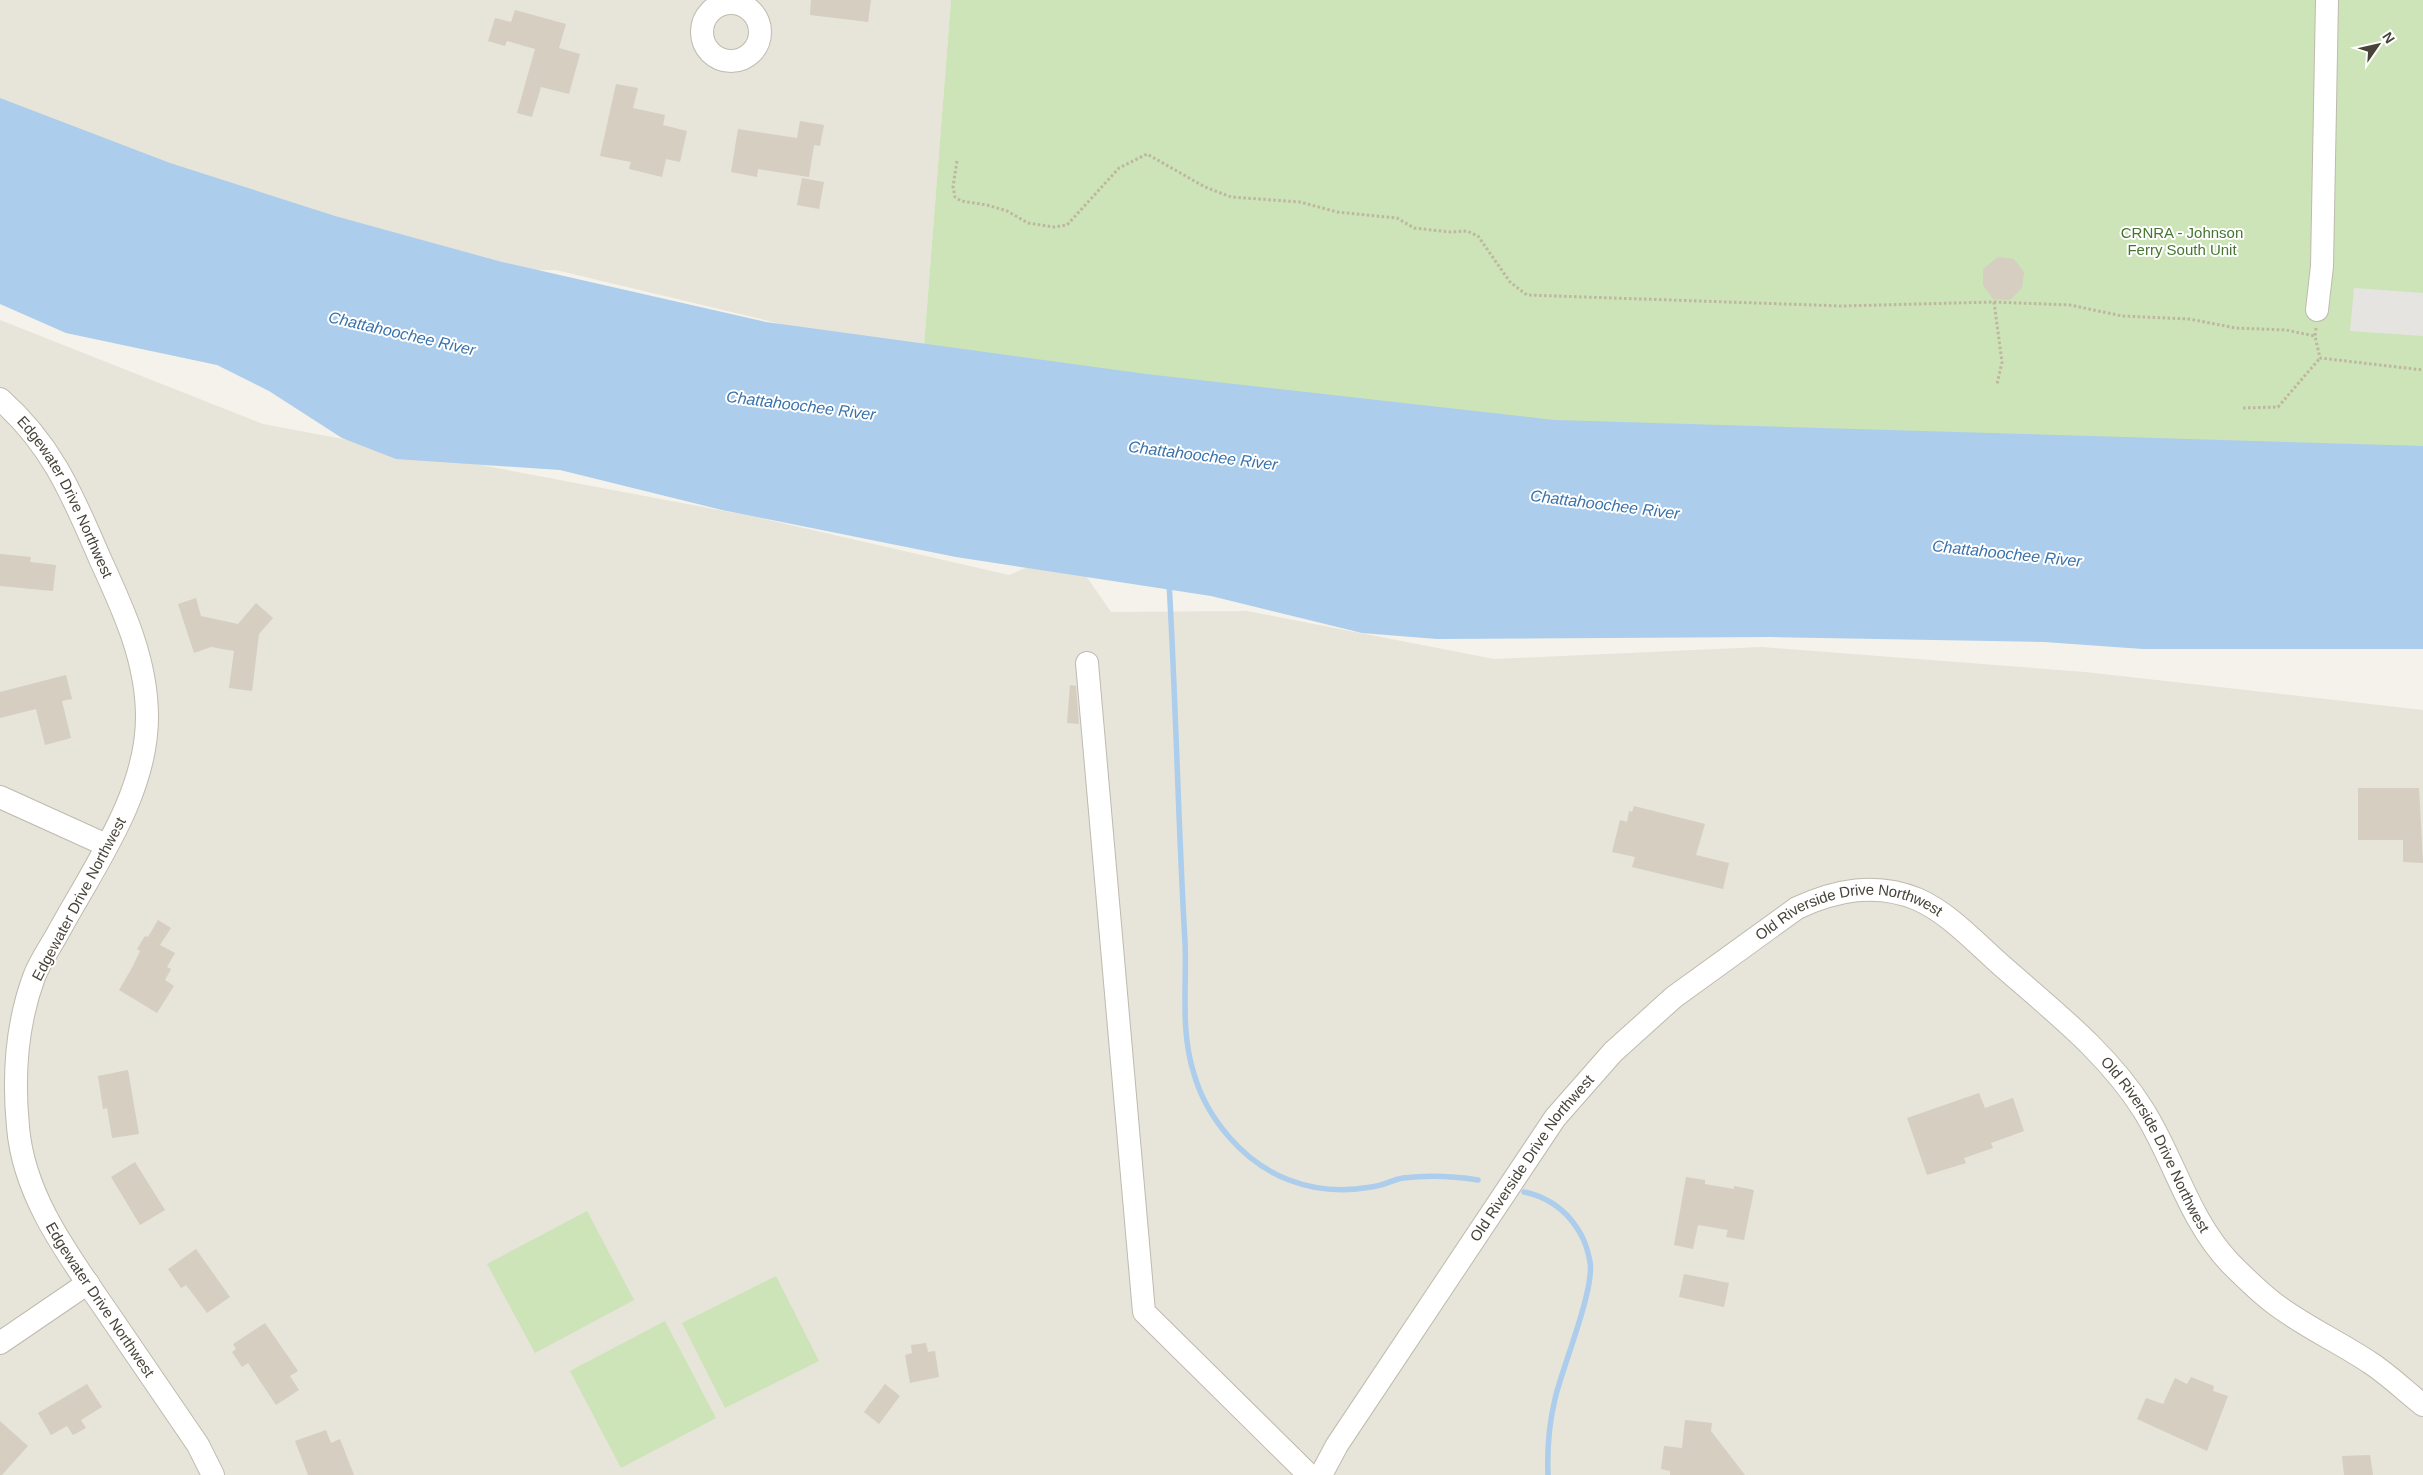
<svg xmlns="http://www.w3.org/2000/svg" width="2423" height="1475" viewBox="0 0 2423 1475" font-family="Arial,sans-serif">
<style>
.residential{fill:#e7e4d9}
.green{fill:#cce4b7}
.parking{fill:#e6e4e1}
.water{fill:#accdeb}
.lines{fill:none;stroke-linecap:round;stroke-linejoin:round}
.stream{stroke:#accdeb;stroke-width:5.5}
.building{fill:#d5cec1}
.minor-casing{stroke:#bfbaad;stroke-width:24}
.path{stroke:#bfb6a0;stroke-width:3;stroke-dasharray:2.5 2.5;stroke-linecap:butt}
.minor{stroke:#fff;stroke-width:22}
.labels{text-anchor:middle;stroke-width:4;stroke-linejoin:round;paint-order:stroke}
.park-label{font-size:15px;fill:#457530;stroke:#fff}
.street-label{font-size:15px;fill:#474339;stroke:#fff}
.water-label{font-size:16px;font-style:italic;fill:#3a73ab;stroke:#fff}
</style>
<rect width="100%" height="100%" fill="#f4f2ea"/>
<path class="residential" d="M 0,0 L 951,0 L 923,358 L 556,270 L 419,271 L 0,120 Z
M 0,320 L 263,424 L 756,517 L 1009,575 L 1068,550 L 1111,612 L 1247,611 L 1494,659 L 1761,647 L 2085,672 L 2423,710 L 2423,1475 L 0,1475 Z"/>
<path class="green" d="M 951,0 L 2423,0 L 2423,490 L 2076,479 L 923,358 Z
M 587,1211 L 634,1300 L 535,1353 L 487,1264 Z
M 776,1276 L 819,1361 L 725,1408 L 682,1323 Z
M 665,1321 L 716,1418 L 621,1468 L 570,1371 Z"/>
<path class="parking" d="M 2354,288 L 2423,293 L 2423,336 L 2350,331 Z"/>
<path class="water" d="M 0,98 L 170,163 L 335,216 L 502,262 L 766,322 L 1146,374 L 1554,420 L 2423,446 L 2423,649 L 2143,649 L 2044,642 L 1771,637 L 1437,639 L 1362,633 L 1211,596 L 956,557 L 722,510 L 560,470 L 396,459 L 342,438 L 269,391 L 217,365 L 66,333 L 0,304 Z"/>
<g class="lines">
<path class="stream" d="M 1169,582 C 1176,702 1178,822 1185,942 C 1187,987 1180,1030 1194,1074 C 1207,1119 1244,1163 1289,1180 C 1315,1190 1343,1192 1371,1187 C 1382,1186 1392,1180 1403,1178 C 1429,1175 1453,1176 1478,1180
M 1524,1192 C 1543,1196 1559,1205 1572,1221 C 1582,1234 1587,1245 1590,1262 C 1595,1289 1562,1368 1555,1399 C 1549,1424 1547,1450 1548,1475"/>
</g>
<path class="building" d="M 811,0 L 871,0 L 868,22 L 810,15 Z
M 515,10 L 566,24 L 559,48 L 580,54 L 569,94 L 541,87 L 532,117 L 517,113 L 535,49 L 507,41 L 505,46 L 488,41 L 495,18 L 511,22 Z
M 616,84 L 638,88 L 633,108 L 665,115 L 663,125 L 687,131 L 680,162 L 666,159 L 662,177 L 629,169 L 631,162 L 600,156 Z
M 800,121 L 824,125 L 820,146 L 814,145 L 809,177 L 758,169 L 757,177 L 731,172 L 738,129 L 797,138 Z
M 802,178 L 824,182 L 819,209 L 797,205 Z
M 1998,257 L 2014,259 L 2024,272 L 2022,288 L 2010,300 L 1993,299 L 1983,285 L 1983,269 Z
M 0,554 L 31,557 L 30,562 L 56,565 L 53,591 L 0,586 Z
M 196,598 L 201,616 L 238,624 L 256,603 L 273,618 L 259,634 L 252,691 L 229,688 L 234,651 L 211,647 L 194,653 L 178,604 Z
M 66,675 L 72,699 L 62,701 L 71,738 L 45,745 L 36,709 L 0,718 L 0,692 Z
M 1070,685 L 1076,686 L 1079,724 L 1067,723 Z
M 2358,788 L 2419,788 L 2423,863 L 2403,862 L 2403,840 L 2358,840 Z
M 1634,806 L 1705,824 L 1696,855 L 1729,863 L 1723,889 L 1632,867 L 1635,857 L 1612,852 L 1620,820 L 1627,822 L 1629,811 L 1632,812 Z
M 158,920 L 171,928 L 160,945 L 175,953 L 167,967 L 171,969 L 165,980 L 174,986 L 157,1013 L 119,990 L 133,966 L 140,951 L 137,949 L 145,936 L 148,937 Z
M 128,1070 L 139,1134 L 112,1138 L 107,1108 L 103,1109 L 98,1076 Z
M 1979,1093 L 1985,1108 L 2013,1098 L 2024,1131 L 1991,1143 L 1993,1148 L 1964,1158 L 1966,1163 L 1927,1175 L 1907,1118 Z
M 135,1162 L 165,1210 L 140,1225 L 111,1177 Z
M 1686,1177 L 1705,1180 L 1705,1184 L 1734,1189 L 1734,1186 L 1754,1190 L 1744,1240 L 1726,1237 L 1728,1230 L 1698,1225 L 1693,1249 L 1674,1245 Z
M 196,1249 L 230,1297 L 207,1313 L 186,1285 L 181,1288 L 168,1269 Z
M 1684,1274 L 1729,1283 L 1724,1307 L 1679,1297 Z
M 265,1323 L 298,1371 L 290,1376 L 299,1390 L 276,1405 L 248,1363 L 242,1367 L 232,1352 L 236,1349 L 233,1344 Z
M 926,1343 L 928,1352 L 935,1351 L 939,1377 L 910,1383 L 905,1355 L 912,1353 L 911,1345 Z
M 2191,1377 L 2214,1386 L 2213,1391 L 2228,1396 L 2207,1451 L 2137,1419 L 2146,1398 L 2163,1404 L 2175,1378 L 2187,1384 Z
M 87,1384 L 102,1407 L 81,1420 L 86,1428 L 73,1435 L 67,1426 L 51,1435 L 38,1413 Z
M 885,1384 L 900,1396 L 879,1424 L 864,1412 Z
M 1685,1420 L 1712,1423 L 1711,1431 L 1745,1475 L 1670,1475 L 1670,1471 L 1661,1469 L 1664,1446 L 1682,1448 Z
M 0,1421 L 28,1446 L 2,1475 L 0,1475 Z
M 326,1430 L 331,1443 L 340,1439 L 354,1475 L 308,1475 L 295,1441 Z
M 2370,1455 L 2373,1475 L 2344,1475 L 2342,1456 Z"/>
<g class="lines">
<defs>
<g id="minor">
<circle cx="731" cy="32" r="29"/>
<path d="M 2317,310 L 2322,266 L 2327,0"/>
<path id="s1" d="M 0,399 C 54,447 73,497 101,561 C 124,611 147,661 147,717 C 147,794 95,865 59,931 C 51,946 40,961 34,977 C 16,1026 13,1076 18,1127 C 24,1200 73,1261 112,1319 C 141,1361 169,1403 198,1445 L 213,1475"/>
<path d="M 1087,663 L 1144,1312 L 1309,1475"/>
<path d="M 0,797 L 106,845"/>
<path d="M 0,1343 L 88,1283"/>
<path id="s2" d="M 1321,1475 L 1337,1445 L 1555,1118 L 1613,1052 L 1674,997 L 1797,908 C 1836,890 1876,882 1917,899 C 1949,913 1975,942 2001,965 C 2052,1010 2108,1053 2144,1111 C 2175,1161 2189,1220 2230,1263 C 2244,1277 2259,1292 2275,1304 C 2304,1326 2339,1342 2369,1362 C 2388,1374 2405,1391 2423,1405"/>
</g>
</defs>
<use href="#minor" class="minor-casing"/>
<path class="path" d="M 957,161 L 953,187 L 955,197 L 961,201 L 987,205 L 1007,211 L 1028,223 L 1054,227 L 1067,225 L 1119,168 L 1147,154 L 1205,187 L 1231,197 L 1300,202 L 1337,212 L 1397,218 L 1414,228 L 1450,232 L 1467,231 L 1478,236 L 1510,282 L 1527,295 L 1842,306 L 1994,302 L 2070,305 L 2122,316 L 2189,319 L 2236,328 L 2286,330 L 2315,336
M 1994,302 L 2002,362 L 1997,384
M 2316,328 L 2315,336 L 2320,358 L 2423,370
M 2243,408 L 2278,407 L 2320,358"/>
<use href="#minor" class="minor"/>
</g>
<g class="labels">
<g class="park-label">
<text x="2182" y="238">CRNRA - Johnson<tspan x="2182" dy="17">Ferry South Unit</tspan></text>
</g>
<g class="street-label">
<text dy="5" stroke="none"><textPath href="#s1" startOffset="119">Edgewater Drive Northwest</textPath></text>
<text transform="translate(79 899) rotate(-62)" y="5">Edgewater Drive Northwest</text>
<text dy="5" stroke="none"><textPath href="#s2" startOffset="800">Old Riverside Drive Northwest</textPath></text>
<text dy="5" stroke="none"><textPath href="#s2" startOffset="1220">Old Riverside Drive Northwest</textPath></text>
<text dy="5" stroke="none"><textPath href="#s2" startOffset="381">Old Riverside Drive Northwest</textPath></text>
<text dy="5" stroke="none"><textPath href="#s1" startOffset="989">Edgewater Drive Northwest</textPath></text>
</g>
<g class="water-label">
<text transform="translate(402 333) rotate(13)" y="6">Chattahoochee River</text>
<text transform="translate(801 405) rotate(7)" y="6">Chattahoochee River</text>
<text transform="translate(1203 455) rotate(7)" y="6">Chattahoochee River</text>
<text transform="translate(1605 504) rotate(7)" y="6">Chattahoochee River</text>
<text transform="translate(2007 553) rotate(6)" y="6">Chattahoochee River</text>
</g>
</g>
<g transform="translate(2378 45) rotate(56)" stroke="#ffffff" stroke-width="4" paint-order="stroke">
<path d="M0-4L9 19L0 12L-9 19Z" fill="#474339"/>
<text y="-8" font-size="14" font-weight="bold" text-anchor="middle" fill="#474339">N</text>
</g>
</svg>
